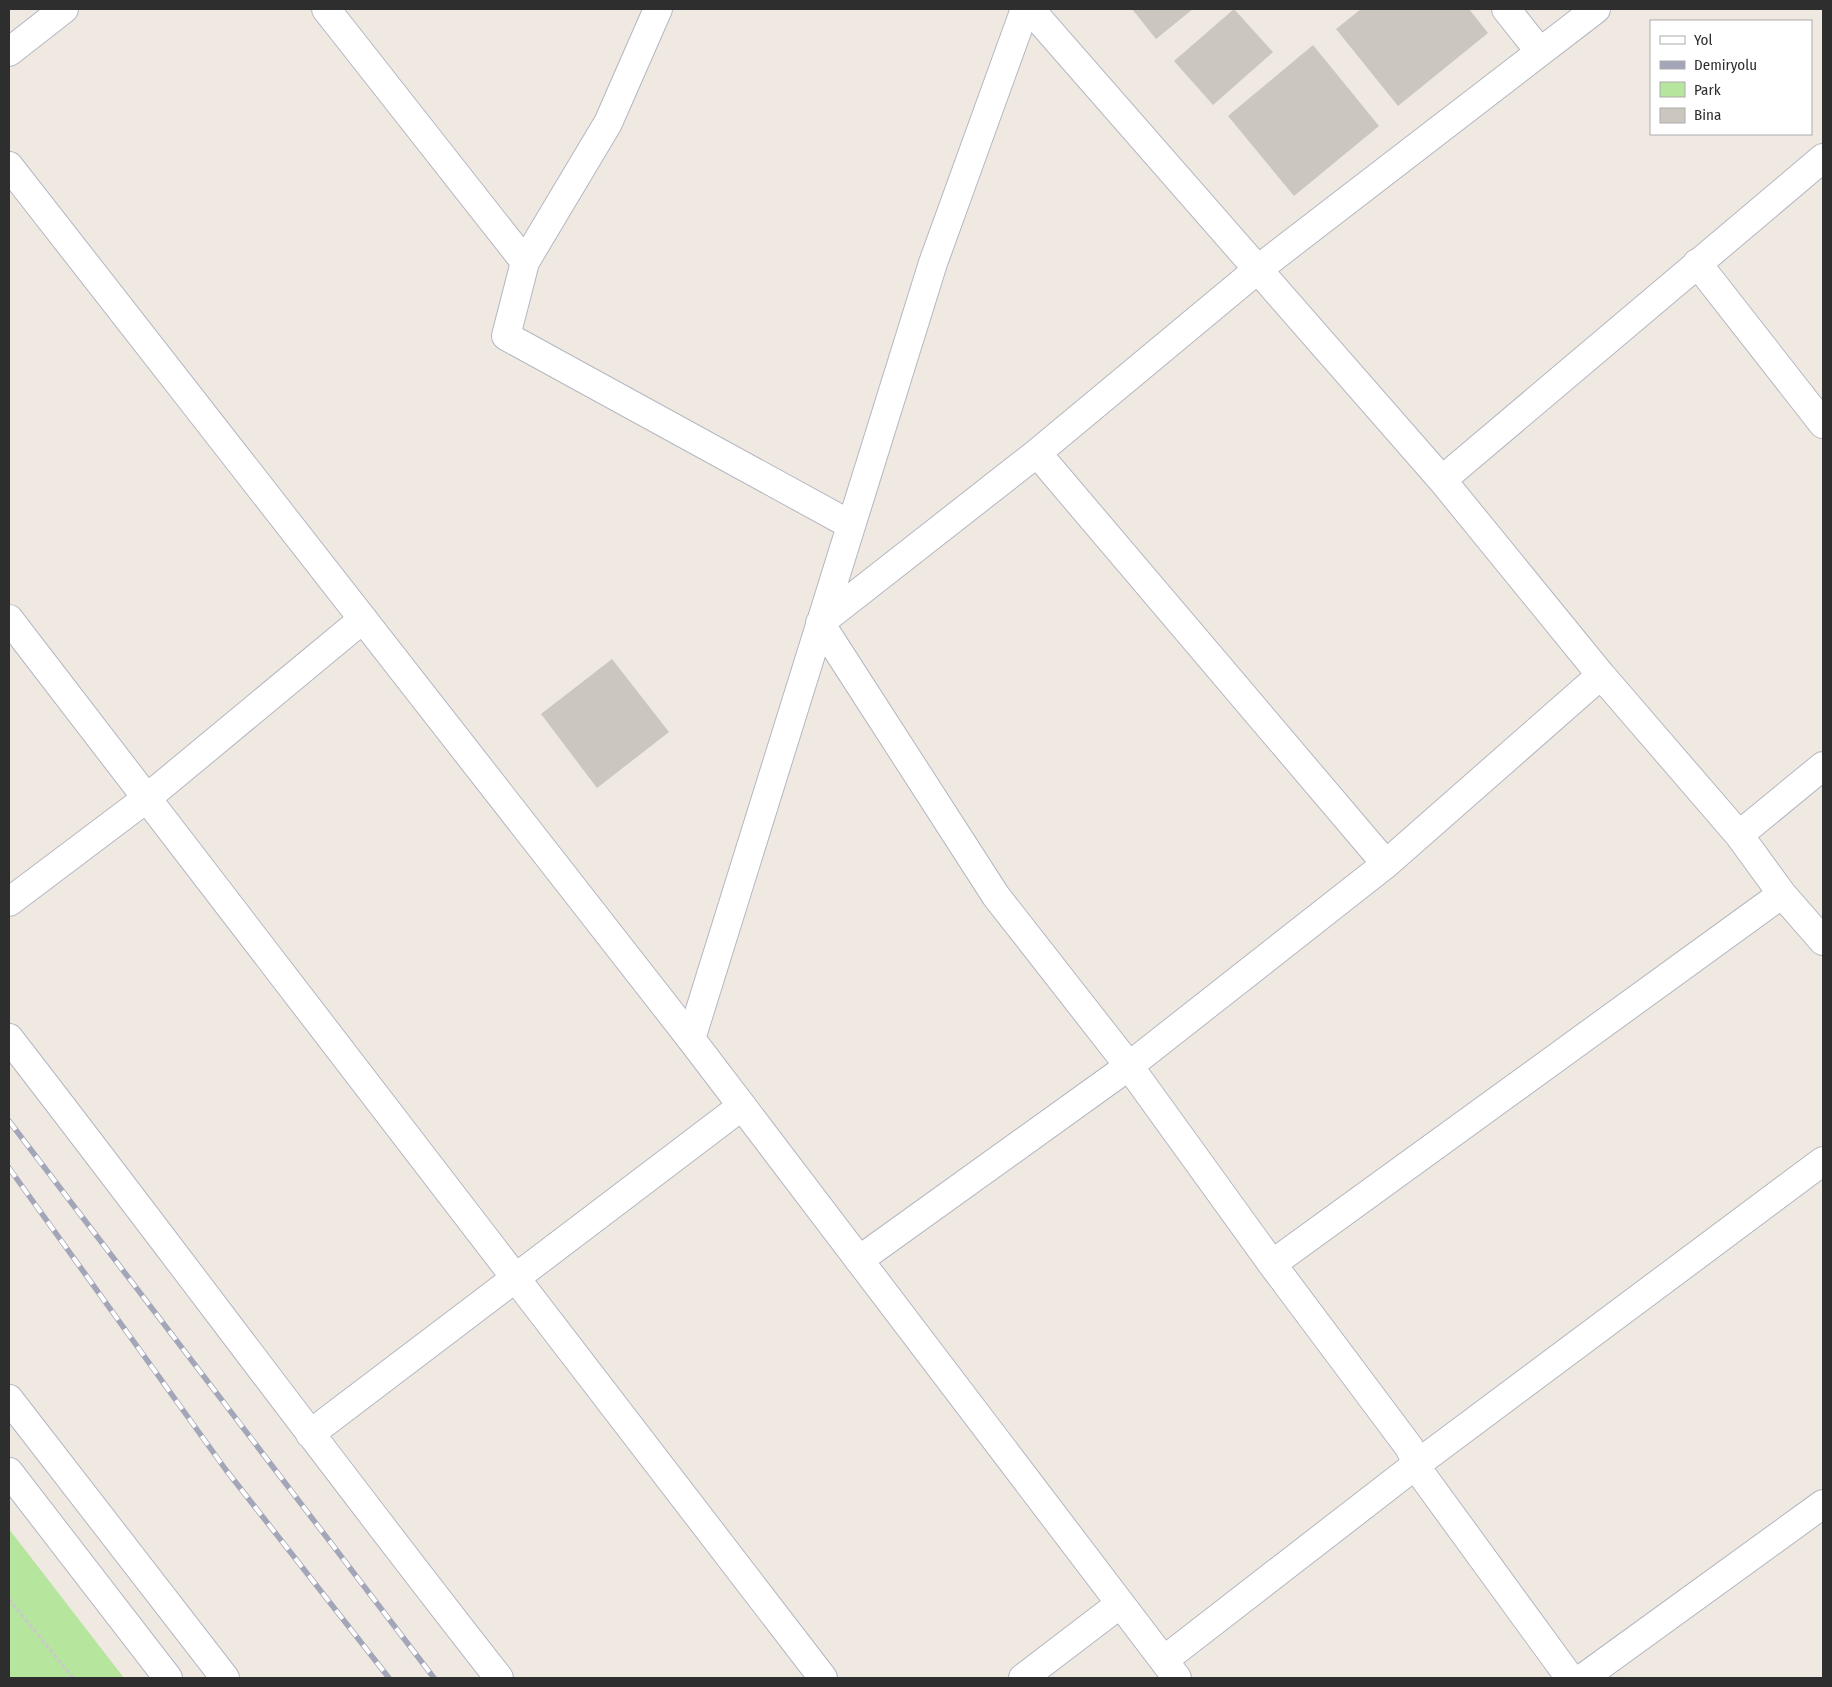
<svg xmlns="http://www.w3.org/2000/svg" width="1832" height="1687" viewBox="0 0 1832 1687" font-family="'Fira Sans Condensed',sans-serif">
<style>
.green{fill:#b6e59e}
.building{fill:#cbc7bf}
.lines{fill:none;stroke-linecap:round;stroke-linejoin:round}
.street-casing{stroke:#b4b7c1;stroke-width:30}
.secondary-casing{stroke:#b4b7c1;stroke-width:30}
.path{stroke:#c9c9c9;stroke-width:3;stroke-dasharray:4 2.5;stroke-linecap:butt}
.street{stroke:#fff;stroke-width:28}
.secondary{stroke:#fff;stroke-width:28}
.rail-casing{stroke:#a3a6b8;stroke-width:5.5}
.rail{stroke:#fff;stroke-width:4;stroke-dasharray:11;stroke-linecap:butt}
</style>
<rect width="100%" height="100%" fill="#efe9e1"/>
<path class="green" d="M 9,1529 L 124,1678 L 9,1678 Z"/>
<path class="building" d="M 1132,9 L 1193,9 L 1156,39 Z
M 1234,9 L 1273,52 L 1213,105 L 1174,61 Z
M 1361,9 L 1469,9 L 1488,33 L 1398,106 L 1336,29 Z
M 1313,45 L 1379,126 L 1294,196 L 1228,116 Z
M 612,659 L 669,732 L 597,788 L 541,714 Z"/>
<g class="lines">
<defs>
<path id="street" d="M 326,9 L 525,262
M 658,9 L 608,123 L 525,262 L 506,336 L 851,525
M 1030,9 L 1442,480 L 1601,675 L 1739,835 L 1782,894 L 1823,941
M 1506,9 L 1540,52
M 9,52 L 64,9
M 1697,263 L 1823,424
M 1037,453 L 1386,864
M 1442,480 L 1823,158
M 9,619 L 823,1678
M 1739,835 L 1823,766
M 9,902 L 147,798 L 363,619
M 9,1038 C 174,1251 333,1467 499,1678
M 691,1039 L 933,263 L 1025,9
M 859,1260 L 1129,1066 L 1386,864 L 1601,675
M 1272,1264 L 1782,894
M 310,1434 L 742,1106
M 1164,1660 L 1417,1464 L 1823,1161
M 1023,1678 L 1120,1604
M 1570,1678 L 1422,1475 L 1409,1447 L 1272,1264 L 1129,1066 L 996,896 L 820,623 L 1037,453 L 1257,270 L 1596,9
M 1583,1678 L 1823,1504"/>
<path id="secondary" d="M 9,166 L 691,1039 L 1177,1678
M 9,1399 L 225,1678
M 9,1472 L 168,1678"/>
</defs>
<use href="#street" class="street-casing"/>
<use href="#secondary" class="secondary-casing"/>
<path class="path" d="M 9,1599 L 73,1678"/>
<use href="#street" class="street"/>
<use href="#secondary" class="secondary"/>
<defs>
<path id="rail" d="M 9,1121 L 434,1678
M 9,1168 L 226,1470 L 389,1678"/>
</defs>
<use href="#rail" class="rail-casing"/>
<use href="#rail" class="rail"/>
</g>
<rect width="1832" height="1687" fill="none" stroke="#2e2e2e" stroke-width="20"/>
<rect x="1650" y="20" width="162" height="115" fill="#ffffff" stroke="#ababab"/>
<rect x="1660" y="36" width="25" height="8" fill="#ffffff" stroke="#ababab"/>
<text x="1694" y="45" font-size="15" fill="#2e2e2e">Yol</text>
<rect x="1660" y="61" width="25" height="8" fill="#a3a6b8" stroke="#ababab"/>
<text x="1694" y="70" font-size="15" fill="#2e2e2e">Demiryolu</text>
<rect x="1660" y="82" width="25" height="15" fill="#b6e59e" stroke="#ababab"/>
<text x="1694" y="95" font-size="15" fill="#2e2e2e">Park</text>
<rect x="1660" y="108" width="25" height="15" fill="#cbc7bf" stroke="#ababab"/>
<text x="1694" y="120" font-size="15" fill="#2e2e2e">Bina</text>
</svg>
